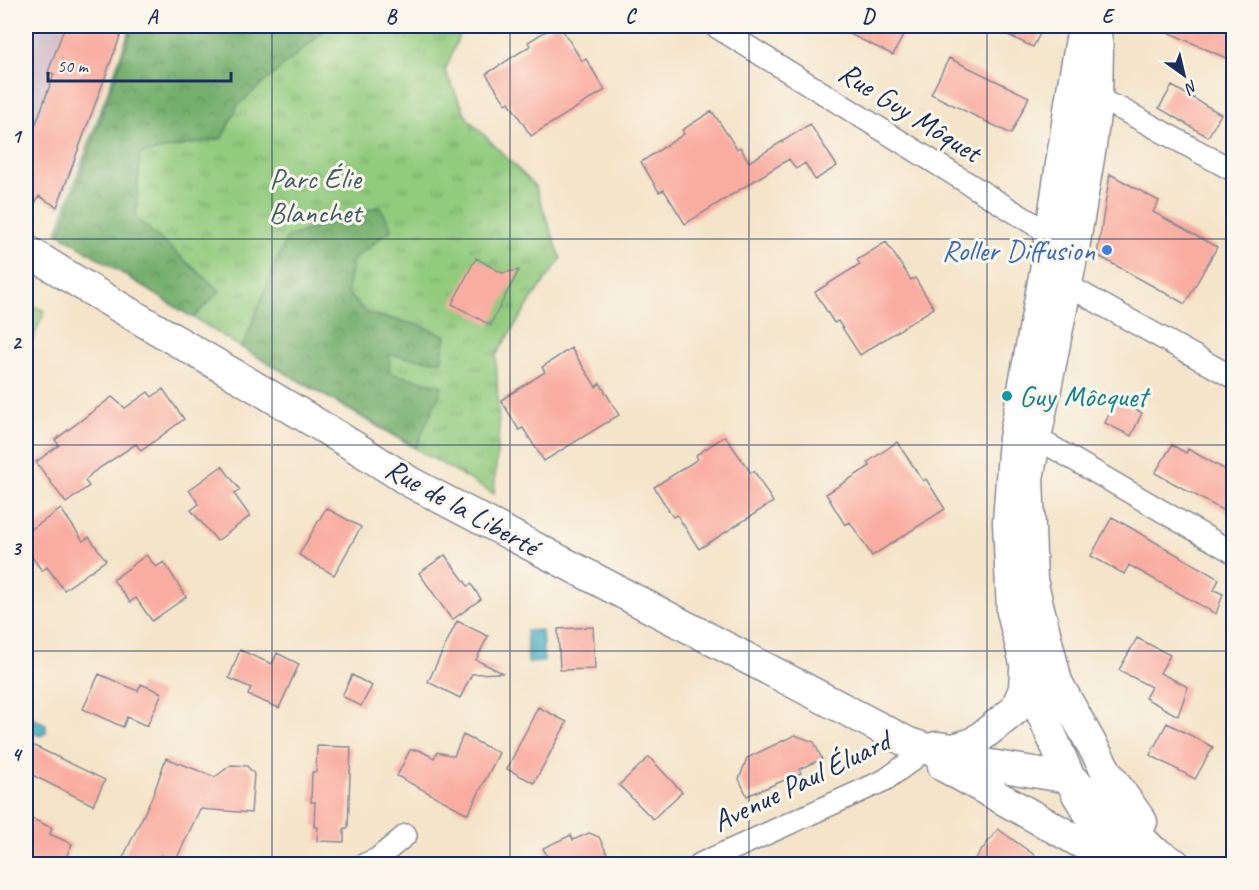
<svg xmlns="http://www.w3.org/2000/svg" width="1259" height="890" viewBox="0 0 1259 890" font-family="Caveat,sans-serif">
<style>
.industrial{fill:#d1bdc9}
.grass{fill:url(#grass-tufts);stroke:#567d6e;stroke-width:1.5}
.forest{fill:url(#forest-crowns);stroke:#486f66;stroke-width:1.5}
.garden{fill:#92cb7e;stroke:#567d6e;stroke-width:1.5}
.water{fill:#41aebf;stroke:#2e6e8e;stroke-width:1.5}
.building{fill:#f9ada0}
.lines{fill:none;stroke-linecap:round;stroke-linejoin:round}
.street-casing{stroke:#888a94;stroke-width:24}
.secondary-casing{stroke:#888a94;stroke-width:33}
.street{stroke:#fff;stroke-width:21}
.secondary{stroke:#fff;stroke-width:30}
.grid{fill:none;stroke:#1b2f5e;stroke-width:1.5;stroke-opacity:0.55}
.shop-dot{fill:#3f7fe0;stroke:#fbf7ec;stroke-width:2}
.culture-dot{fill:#0f9aa8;stroke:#fbf7ec;stroke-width:2}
.labels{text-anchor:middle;stroke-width:6;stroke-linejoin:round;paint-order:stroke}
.street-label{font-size:30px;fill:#1b2f5e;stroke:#fbf7ec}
.park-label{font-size:30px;fill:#3f5e68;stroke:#fbf7ec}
.shop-label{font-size:30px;fill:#366cbe;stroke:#fbf7ec;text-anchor:end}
.culture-label{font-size:30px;fill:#0d838f;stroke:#fbf7ec;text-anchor:start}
.neatline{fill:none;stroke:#1b2f5e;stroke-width:2}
.grid-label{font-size:20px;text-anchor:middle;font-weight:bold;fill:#1b2f5e}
</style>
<defs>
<pattern id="grass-tufts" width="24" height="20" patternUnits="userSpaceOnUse" patternTransform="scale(1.5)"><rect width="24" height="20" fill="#92cb7e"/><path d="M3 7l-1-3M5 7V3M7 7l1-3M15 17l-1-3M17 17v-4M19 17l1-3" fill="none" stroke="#76a56a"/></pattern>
<pattern id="forest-crowns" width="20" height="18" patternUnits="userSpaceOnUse" patternTransform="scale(1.5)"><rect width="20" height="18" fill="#75af6d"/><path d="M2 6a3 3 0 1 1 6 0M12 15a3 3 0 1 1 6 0" fill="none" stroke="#5f8f5d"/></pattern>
</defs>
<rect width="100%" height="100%" fill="#fbf7ec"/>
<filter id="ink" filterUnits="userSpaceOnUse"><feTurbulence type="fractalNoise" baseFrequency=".0167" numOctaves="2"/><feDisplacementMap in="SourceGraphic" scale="12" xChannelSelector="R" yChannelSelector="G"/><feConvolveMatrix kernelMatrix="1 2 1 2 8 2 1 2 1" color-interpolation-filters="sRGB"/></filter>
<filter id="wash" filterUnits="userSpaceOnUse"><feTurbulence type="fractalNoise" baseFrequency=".008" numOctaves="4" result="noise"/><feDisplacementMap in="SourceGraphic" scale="24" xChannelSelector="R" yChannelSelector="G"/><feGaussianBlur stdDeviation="1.35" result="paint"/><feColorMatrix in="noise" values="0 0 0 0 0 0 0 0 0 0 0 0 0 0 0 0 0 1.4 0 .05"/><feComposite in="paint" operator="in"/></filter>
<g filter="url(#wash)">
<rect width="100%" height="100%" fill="#f4e4c9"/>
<path class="industrial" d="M 26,26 L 124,26 L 60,209 L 40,197 L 35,203 L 26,198 Z"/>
<path class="grass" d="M 131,26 L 463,26 L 445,71 L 468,119 L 535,186 L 561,259 L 532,299 L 496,355 L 499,428 L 494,494 L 242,348 L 57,232 Z"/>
<path class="forest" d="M 133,26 L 330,26 L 238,105 L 222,138 L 140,154 L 136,218 L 220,291 L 193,318 L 60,234 Z
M 380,206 L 392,229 L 352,261 L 347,293 L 367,313 L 422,326 L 446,336 L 441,362 L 389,355 L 390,373 L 443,386 L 416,447 L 242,348 L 287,237 Z"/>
<path class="garden" d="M 26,303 L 45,311 L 26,355 Z"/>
<path class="water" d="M 542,630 L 544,662 L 528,663 L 526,631 Z
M 26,715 L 46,724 L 46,733 L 40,736 L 26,729 Z"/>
<g id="blocks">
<path class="building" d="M 65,26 L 124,26 L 57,207 L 39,196 L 26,218 L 26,151 L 54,74 L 48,72 Z
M 554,26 L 560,26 L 582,61 L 586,59 L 605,90 L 531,136 L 509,102 L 506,104 L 486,74 L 530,46 L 528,42 Z
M 833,26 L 908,26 L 893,55 Z
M 989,26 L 1044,26 L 1033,47 Z
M 1154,26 L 1222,26 L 1233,31 L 1233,61 Z
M 949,58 L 1029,97 L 1011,134 L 931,94 Z
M 1172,86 L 1221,114 L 1208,137 L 1159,108 Z
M 712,111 L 737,149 L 740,147 L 749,162 L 810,124 L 837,166 L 815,180 L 805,163 L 796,169 L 789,159 L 685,224 L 664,190 L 659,192 L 641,162 L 684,134 L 682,130 Z
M 1110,174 L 1159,201 L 1153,212 L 1217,247 L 1185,304 L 1097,255 Z
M 886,242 L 911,280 L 915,278 L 934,308 L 860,355 L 838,321 L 834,323 L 815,292 L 860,264 L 857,260 Z
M 476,258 L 502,273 L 519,270 L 490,325 L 452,304 Z
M 571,348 L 596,387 L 600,383 L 619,415 L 544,461 L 523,428 L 519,430 L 501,400 L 545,372 L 542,367 Z
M 163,389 L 184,419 L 141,451 L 136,444 L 92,473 L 85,481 L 89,486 L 66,503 L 36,462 L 59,445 L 55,440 L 112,397 L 125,408 L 148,392 L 152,397 Z
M 1115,400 L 1142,413 L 1131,436 L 1105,423 Z
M 725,436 L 751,473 L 754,471 L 773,502 L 699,549 L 677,515 L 673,517 L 654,487 L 698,459 L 696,455 Z
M 897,442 L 923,481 L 926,479 L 945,509 L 872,556 L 850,522 L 845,525 L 826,494 L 870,466 L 868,462 Z
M 1172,445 L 1186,453 L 1188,449 L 1233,474 L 1233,516 L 1155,473 Z
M 222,466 L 240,490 L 234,494 L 250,516 L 217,541 L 191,510 L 199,504 L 189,490 Z
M 326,508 L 361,527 L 334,575 L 299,555 Z
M 61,509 L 83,541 L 89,537 L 106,560 L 64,590 L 47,567 L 42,571 L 26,549 L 26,533 Z
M 1112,517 L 1219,579 L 1214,590 L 1223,594 L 1216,614 L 1129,565 L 1124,574 L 1091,556 Z
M 146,555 L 156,567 L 164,562 L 186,597 L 152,621 L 136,598 L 130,602 L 113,580 Z
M 445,555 L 468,586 L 471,584 L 481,599 L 452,620 L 419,573 Z
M 457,621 L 488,636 L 476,660 L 503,673 L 472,674 L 460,698 L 428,682 Z
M 593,627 L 595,669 L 560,670 L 558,629 Z
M 1137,638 L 1170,655 L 1160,673 L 1188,687 L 1178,716 L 1145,698 L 1151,687 L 1119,670 Z
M 240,650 L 272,664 L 277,653 L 299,664 L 279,708 L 248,695 L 251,688 L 229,678 Z
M 99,674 L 138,691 L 141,684 L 162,693 L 147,726 L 127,717 L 123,727 L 83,709 Z
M 352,675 L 372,686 L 361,706 L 342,696 Z
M 538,707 L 567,722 L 534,783 L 507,769 Z
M 1167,723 L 1213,747 L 1195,779 L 1150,755 Z
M 463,735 L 499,753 L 468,814 L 397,776 L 410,750 L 419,750 L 434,758 L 437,752 L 454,756 Z
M 795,735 L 814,742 L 822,759 L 799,769 L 801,773 L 747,796 L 739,779 L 747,758 Z
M 26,742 L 105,780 L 93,805 L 26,772 Z
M 317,746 L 351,747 L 348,828 L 344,828 L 344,842 L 317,841 L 318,827 L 314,827 L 315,802 L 311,802 L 312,772 L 316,772 Z
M 649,757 L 682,792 L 653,819 L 619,785 Z
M 166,758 L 215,777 L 231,765 L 247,766 L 254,774 L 251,813 L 200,809 L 175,862 L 161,855 L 156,864 L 120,864 L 153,795 Z
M 26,816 L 52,828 L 50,834 L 72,844 L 63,864 L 36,864 L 26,860 Z
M 998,829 L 1047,864 L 971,864 Z
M 589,833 L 599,837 L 612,864 L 551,864 L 543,848 L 571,835 L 573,840 Z"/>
</g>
</g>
<g filter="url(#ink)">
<use href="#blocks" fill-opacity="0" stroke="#888a94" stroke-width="1.5"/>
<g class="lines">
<defs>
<path id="street" d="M 715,26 L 1061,241
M 1087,95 L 1121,109 L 1234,171
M 1056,279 L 1234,378
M 1024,438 L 1035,437 L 1234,553
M 365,864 L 377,859 L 406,835
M 700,864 L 885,780 L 915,758 L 924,746"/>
<path id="secondary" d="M 1089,26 L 1081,39 L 1072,90 L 1045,271 L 1014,438 L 1008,522 L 1012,612 L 1032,691 L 1077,794 L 1098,828 L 1131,864
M 1094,26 L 1098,46 L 1097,98 L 1091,146 L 1074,248 L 1028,478 L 1032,580 L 1057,682 L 1108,774 L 1142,822
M 26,250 C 152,330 285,400 410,482 L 909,743 L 960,760 L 1070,778 L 1118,816 L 1153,851 L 1175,864
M 936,747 L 953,749 L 973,743 L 1015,710 L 1024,689 L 1025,669
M 943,766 L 1119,864"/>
</defs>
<use href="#street" class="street-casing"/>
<use href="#secondary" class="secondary-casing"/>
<use href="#street" class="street"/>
<use href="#secondary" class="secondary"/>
</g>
</g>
<path class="grid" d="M 272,26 L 272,864M 510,26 L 510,864M 749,26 L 749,864M 987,26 L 987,864M 26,239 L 1234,239M 26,445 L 1234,445M 26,651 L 1234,651"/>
<circle class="shop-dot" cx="1107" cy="250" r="6"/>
<circle class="culture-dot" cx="1007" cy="396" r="6"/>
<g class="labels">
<g class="street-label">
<text transform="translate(910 112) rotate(32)" y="10">Rue Guy Môquet</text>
<text transform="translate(462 507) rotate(29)" y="10">Rue de la Liberté</text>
<text transform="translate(801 781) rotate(-26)" y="10">Avenue Paul Éluard</text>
</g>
<g class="park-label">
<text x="315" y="188">Parc Élie<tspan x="315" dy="34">Blanchet</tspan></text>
</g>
<g class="shop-label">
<text x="1095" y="260">Roller Diffusion</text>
</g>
<g class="culture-label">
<text x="1019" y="406">Guy Môcquet</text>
</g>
</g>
<rect width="1259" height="890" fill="none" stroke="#fbf7ec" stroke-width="66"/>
<g transform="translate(1184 75) rotate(146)" stroke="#fbf7ec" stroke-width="4.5" paint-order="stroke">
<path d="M0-4.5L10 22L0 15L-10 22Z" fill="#1b2f5e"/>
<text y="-9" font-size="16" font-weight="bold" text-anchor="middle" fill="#1b2f5e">N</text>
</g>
<path d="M48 72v9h183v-9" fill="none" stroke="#1b2f5e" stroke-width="3"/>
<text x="57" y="72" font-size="18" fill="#1b2f5e" stroke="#fbf7ec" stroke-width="4.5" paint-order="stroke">50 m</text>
<rect x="33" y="33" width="1193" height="824" class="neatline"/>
<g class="grid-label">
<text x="152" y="23">A</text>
<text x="391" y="23">B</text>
<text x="630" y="23">C</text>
<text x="868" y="23">D</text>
<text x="1107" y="23">E</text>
<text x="16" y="143">1</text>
<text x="16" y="349">2</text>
<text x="16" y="555">3</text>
<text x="16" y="761">4</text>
</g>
</svg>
